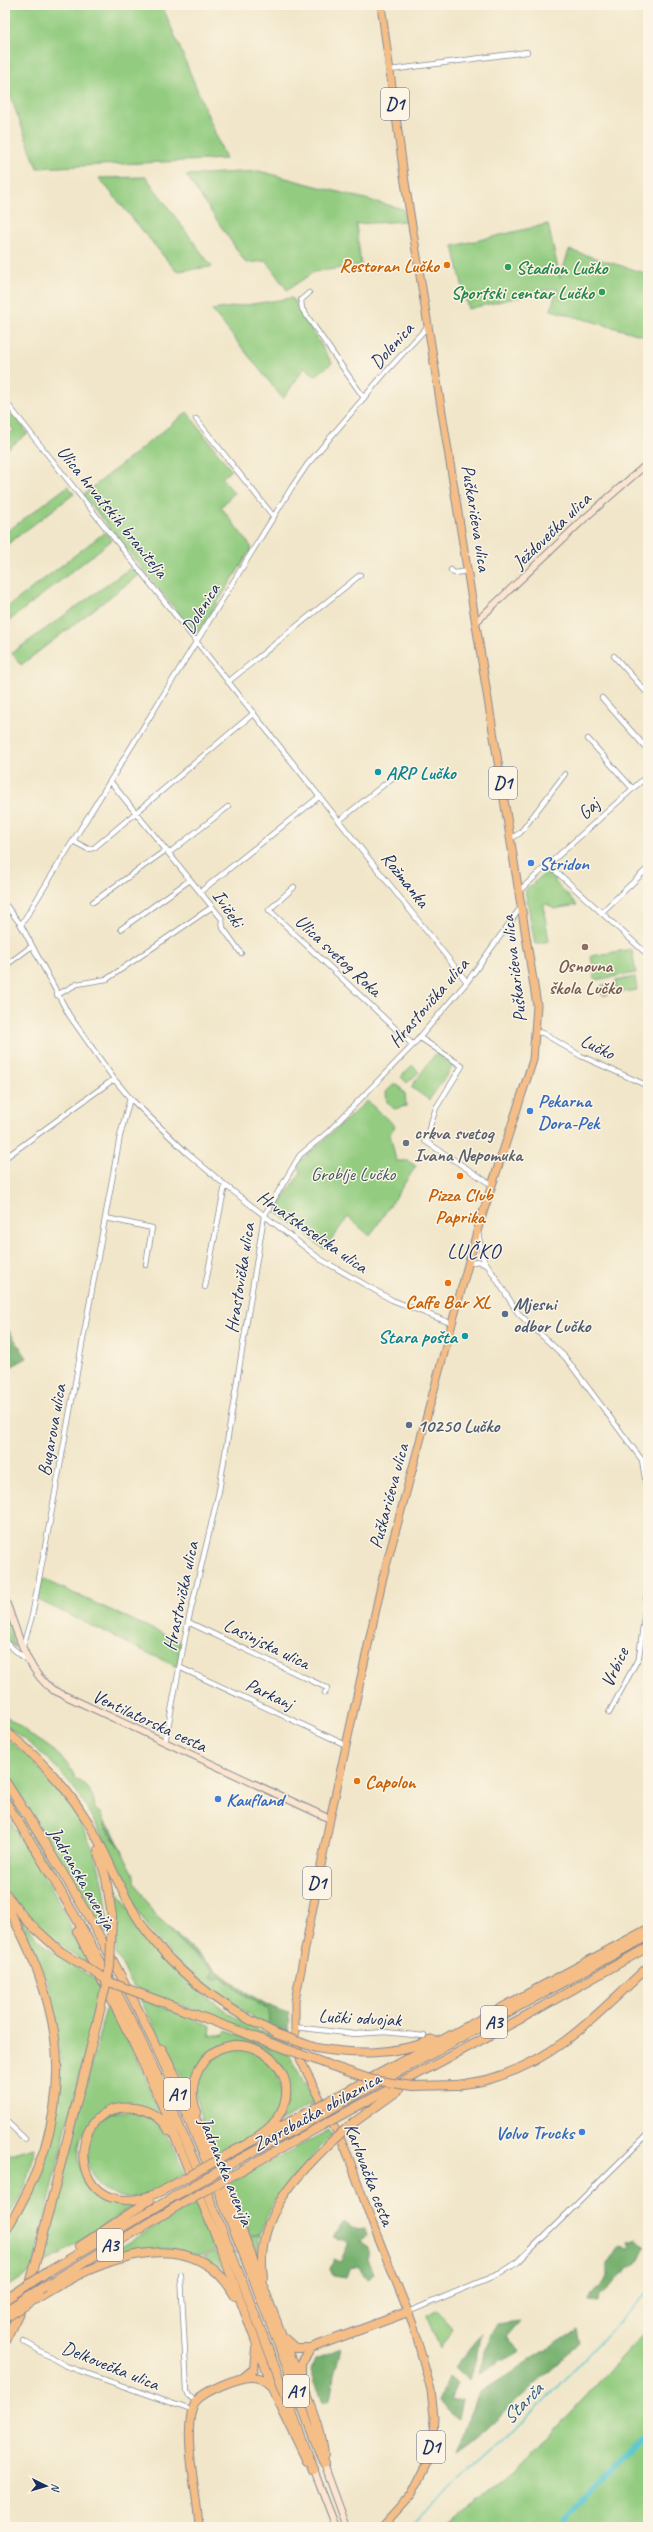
<svg xmlns="http://www.w3.org/2000/svg" width="653" height="2532" viewBox="0 0 653 2532" font-family="Caveat,sans-serif">
<style>
.green{fill:#93cc80;stroke:#577e6f}
.forest{fill:#76b06e;stroke:#487066}
.lines{fill:none;stroke-linecap:round;stroke-linejoin:round}
.stream{stroke:#59c6cf;stroke-width:1.5}
.canal{stroke:#59c6cf;stroke-width:5.5}
.minor-casing{stroke:#868a94;stroke-width:6}
.secondary-casing{stroke:#868a94;stroke-width:8}
.primary-casing{stroke:#868a94;stroke-width:9}
.motorway-casing{stroke:#868a94;stroke-width:10}
.minor{stroke:#fff;stroke-width:4.5}
.secondary{stroke:#fbe5cf;stroke-width:6}
.primary{stroke:#f6be87;stroke-width:7}
.motorway{stroke:#f6be87;stroke-width:8}
.motorway-bridge-casing{stroke:#868a94;stroke-width:10;stroke-linecap:butt}
.motorway-bridge{stroke:#f6be87;stroke-width:8}
.food-dot{fill:#e8710a;stroke:#fcf5e5;stroke-width:1.5}
.leisure-dot{fill:#2e9e5b;stroke:#fcf5e5;stroke-width:1.5}
.culture-dot{fill:#0f9aa8;stroke:#fcf5e5;stroke-width:1.5}
.shop-dot{fill:#3f7fe0;stroke:#fcf5e5;stroke-width:1.5}
.education-dot{fill:#8d6e63;stroke:#fcf5e5;stroke-width:1.5}
.worship-dot{fill:#6b7280;stroke:#fcf5e5;stroke-width:1.5}
.service-dot{fill:#5c6f8a;stroke:#fcf5e5;stroke-width:1.5}
.labels{text-anchor:middle;stroke-width:3;stroke-linejoin:round;paint-order:stroke}
.shield{fill:#fcf5e5;stroke:#5e6a86;stroke-width:1}
.shield-label{font-size:18px;font-weight:bold;fill:#1b2f5e}
.food-label{font-size:19px;font-weight:bold;fill:#c56008;stroke:#fcf5e5}
.leisure-label{font-size:19px;font-weight:bold;fill:#27864d;stroke:#fcf5e5;text-anchor:start}
.street-label{font-size:19px;fill:#1b2f5e;stroke:#fcf5e5}
.culture-label{font-size:19px;font-weight:bold;fill:#0d838f;stroke:#fcf5e5;text-anchor:start}
.shop-label{font-size:19px;font-weight:bold;fill:#366cbe;stroke:#fcf5e5;text-anchor:start}
.education-label{font-size:19px;font-weight:bold;fill:#785e54;stroke:#fcf5e5}
.worship-label{font-size:19px;font-weight:bold;fill:#5b616d;stroke:#fcf5e5;text-anchor:start}
.park-label{font-size:19px;fill:#395666;stroke:#fcf5e5}
.service-label{font-size:19px;font-weight:bold;fill:#4e5e75;stroke:#fcf5e5;text-anchor:start}
.water-label{font-size:20px;font-style:italic;fill:#2e5c80;stroke:#fcf5e5}
.quarter-label{font-size:21px;letter-spacing:1px;fill:#1b2f5e;stroke:#fcf5e5}
</style>
<rect width="100%" height="100%" fill="#fcf5e5"/>
<filter id="ink" filterUnits="userSpaceOnUse"><feTurbulence type="fractalNoise" baseFrequency=".025" numOctaves="2"/><feDisplacementMap in="SourceGraphic" scale="8" xChannelSelector="R" yChannelSelector="G"/><feConvolveMatrix kernelMatrix="1 2 1 2 8 2 1 2 1" color-interpolation-filters="sRGB"/></filter>
<filter id="wash" filterUnits="userSpaceOnUse"><feTurbulence type="fractalNoise" baseFrequency=".012" numOctaves="4" result="noise"/><feDisplacementMap in="SourceGraphic" scale="16" xChannelSelector="R" yChannelSelector="G"/><feGaussianBlur stdDeviation="0.9" result="paint"/><feColorMatrix in="noise" values="0 0 0 0 0 0 0 0 0 0 0 0 0 0 0 0 0 1.4 0 .05"/><feComposite in="paint" operator="in"/></filter>
<g filter="url(#wash)">
<rect width="100%" height="100%" fill="#f1e6c9"/>
<path class="green" d="M 5,5 L 162,5 L 226,159 L 37,168 L 5,82 Z
M 259,171 L 403,209 L 406,221 L 356,224 L 361,265 L 314,272 L 287,290 L 266,261 L 246,263 L 186,175 Z
M 146,177 L 212,267 L 176,271 L 99,178 Z
M 548,224 L 560,278 L 569,250 L 648,274 L 648,337 L 551,310 L 557,288 L 468,309 L 453,246 Z
M 292,298 L 332,363 L 315,376 L 305,367 L 283,399 L 212,310 Z
M 5,404 L 28,433 L 5,451 L 5,438 L 14,430 L 5,421 Z
M 187,412 L 231,470 L 222,478 L 234,493 L 221,507 L 252,548 L 199,632 L 191,629 L 83,495 Z
M 68,486 L 74,494 L 5,546 L 5,533 Z
M 105,532 L 112,540 L 5,624 L 5,609 Z
M 133,566 L 140,574 L 21,665 L 12,653 Z
M 548,871 L 555,876 L 555,882 L 577,905 L 554,909 L 547,904 L 543,905 L 549,941 L 535,944 L 525,890 Z
M 632,949 L 636,973 L 595,980 L 591,956 Z
M 635,977 L 637,990 L 617,993 L 615,981 Z
M599.5 990a5.5 5.5 0 1 1 11 0a5.5 5.5 0 1 1-11 0Z
M 436,1053 L 453,1066 L 429,1100 L 411,1087 Z
M 412,1065 L 419,1072 L 407,1083 L 401,1077 Z
M 393,1085 L 398,1085 L 405,1094 L 406,1106 L 394,1109 L 387,1102 L 386,1092 Z
M 367,1101 L 395,1126 L 390,1134 L 396,1161 L 408,1161 L 416,1166 L 370,1236 L 348,1217 L 324,1249 L 275,1211 L 301,1172 L 296,1165 Z
M 42,1579 L 181,1642 L 177,1667 L 38,1600 Z
M 5,1609 L 15,1648 L 5,1638 Z
M 5,1715 L 27,1732 L 27,1734 C 42,1740 72,1762 75,1779 C 88,1783 94,1796 95,1809 L 100,1813 L 109,1835 L 117,1842 L 135,1876 L 135,1882 L 154,1914 L 170,1928 L 182,1945 L 214,1970 L 210,1977 L 221,1975 L 233,1987 L 268,2010 L 269,2021 L 267,2026 C 222,2000 181,1972 150,1930 C 119,1887 106,1834 76,1791 C 57,1764 31,1744 5,1725 Z
M 5,1737 C 67,1787 111,1853 107,1935 L 5,1770 Z
M 5,1789 L 70,1897 L 68,1898 L 5,1794 Z
M 5,1813 C 20,1837 71,1913 72,1935 L 91,1966 C 58,1945 28,1922 5,1889 Z
M 109,1876 L 145,1936 L 181,1976 L 231,2015 L 263,2032 L 288,2043 L 288,2045 L 133,1987 L 116,1953 L 116,1913 Z
M 16,1914 L 39,1940 L 55,1953 L 102,1984 L 32,2271 L 5,2289 L 5,2238 L 38,2177 L 60,2059 L 55,2016 L 47,1981 L 34,1949 Z
M 109,1997 L 144,2074 L 160,2115 L 131,2105 C 121,2110 97,2117 90,2124 C 68,2146 81,2184 105,2198 C 114,2203 126,2201 134,2205 L 93,2234 L 39,2266 Z
M 139,1998 L 211,2026 L 210,2036 L 224,2034 L 226,2031 L 289,2055 L 315,2102 L 278,2123 L 287,2103 L 281,2065 L 272,2054 L 256,2045 L 237,2042 L 205,2056 L 195,2071 L 189,2091 Z
M 231,2049 C 238,2049 249,2048 255,2051 C 283,2064 290,2101 269,2124 C 255,2138 234,2147 216,2157 C 200,2117 176,2069 231,2049 Z
M 132,2111 C 165,2118 174,2146 185,2174 C 173,2181 161,2189 148,2194 C 89,2216 64,2134 111,2114 C 117,2111 126,2112 132,2111 Z
M 329,2130 L 331,2135 L 273,2203 L 260,2233 L 250,2236 L 228,2184 Z
M 34,2147 C 32,2175 22,2199 5,2221 L 5,2156 Z
M 197,2202 L 215,2249 L 201,2256 L 171,2249 L 143,2250 L 78,2271 Z
M 260,2234 L 257,2257 L 250,2237 Z
M 215,2251 L 225,2275 L 203,2257 Z
M 437,2310 L 453,2328 L 440,2348 L 426,2316 Z
M 648,2329 L 648,2527 L 446,2527 L 526,2461 Z"/>
<path class="forest" d="M 5,1325 L 27,1358 L 5,1370 Z
M 104,1822 L 111,1828 L 123,1853 C 117,1841 109,1834 104,1822 Z
M 170,1928 C 197,1955 253,2005 289,2013 L 288,2034 L 267,2026 L 269,2021 L 268,2010 L 233,1987 L 221,1976 L 216,1979 L 210,1978 L 214,1970 L 182,1945 Z
M 344,2222 L 354,2229 L 365,2228 L 367,2235 L 360,2240 L 368,2247 L 368,2259 L 374,2273 L 368,2280 L 360,2266 L 349,2268 L 346,2278 L 333,2276 L 330,2269 L 334,2259 L 341,2262 L 349,2242 L 332,2237 Z
M 637,2240 L 645,2247 L 639,2260 L 600,2295 L 599,2302 L 590,2301 L 592,2294 L 607,2277 L 607,2264 L 618,2247 L 630,2249 L 628,2243 Z
M 520,2321 L 506,2337 L 520,2351 L 478,2374 L 496,2324 Z
M 577,2330 L 580,2342 L 476,2439 L 456,2454 L 478,2394 Z
M 482,2334 L 470,2381 L 455,2367 Z
M 341,2349 L 334,2375 L 330,2400 L 323,2403 L 311,2371 L 315,2359 Z
M 449,2376 L 457,2383 L 450,2401 L 462,2399 L 458,2420 L 439,2402 Z"/>
<g class="lines">
<path class="stream" d="M 408,2527 L 509,2437 L 648,2292"/>
<path class="canal" d="M 557,2527 L 648,2432"/>
</g>
</g>
<g filter="url(#ink)">
<g class="lines">
<defs>
<path id="minor" d="M 390,70 L 527,52
M 309,293 L 301,300 L 302,309 L 364,398
M 5,401 L 467,982
M 196,419 L 274,517
M 451,570 L 454,573 L 469,571
M 614,656 L 648,694
M 228,682 L 360,575
M 602,698 L 648,750
M 588,739 L 632,788
M 110,781 L 222,919 L 223,928 L 241,953
M 340,820 L 402,770
M 512,838 L 520,833 L 565,774
M 73,841 L 88,849 L 94,848 L 254,713
M 169,853 L 228,807
M 549,865 L 648,955
M 294,887 L 269,910 L 413,1045
M 520,890 L 648,775
M 200,892 L 320,796
M 93,902 L 166,850
M 5,904 L 21,925 L 69,1015 L 114,1079 L 130,1098 L 187,1153 L 225,1185 L 320,1259 L 392,1300 L 453,1324
M 601,913 L 648,868
M 21,925 L 292,487 L 307,465 L 384,374 L 429,325
M 121,929 L 190,880
M 5,966 L 32,946
M 57,995 L 77,984 L 107,979 L 212,907
M 536,1032 L 543,1033 L 581,1056 L 648,1086
M 419,1037 L 462,1066 L 436,1108 L 425,1141 L 492,1185
M 5,1158 L 114,1079
M 106,1218 L 152,1228 L 146,1265
M 478,1232 L 483,1258 L 518,1313 L 565,1357 L 642,1460 L 648,1464
M 469,1263 L 478,1261 L 486,1265
M 205,1287 L 225,1185
M 642,1460 L 648,1497
M 188,1622 L 327,1688 L 325,1693
M 5,1642 L 29,1662
M 23,1646 L 32,1616 L 49,1526 L 120,1136 L 130,1098
M 181,1668 L 346,1745
M 609,1713 L 639,1657 L 648,1586
M 165,1743 L 188,1622 L 219,1491 L 264,1216 L 300,1155 L 328,1132 L 413,1045 L 467,982 L 521,907
M 294,2027 L 355,2034 L 385,2032 L 424,2036
M 5,2120 L 25,2139
M 181,2275 L 187,2391 L 189,2396 L 196,2401
M 408,2312 L 501,2273 L 518,2262 L 648,2134
M 23,2341 L 66,2366 L 191,2410"/>
<path id="secondary" d="M 477,621 L 585,518 L 648,463
M 5,1599 C 17,1629 25,1670 53,1690 L 330,1819
M 324,2464 L 347,2527
M 314,2470 L 336,2527"/>
<path id="primary" d="M 381,5 L 404,176 L 537,1005 L 533,1060 L 478,1228 L 383,1577 L 330,1819 L 295,2001 L 295,2038 L 301,2061 L 346,2150 L 373,2225 L 413,2324 L 431,2390 L 434,2417 L 433,2435 L 426,2465 L 411,2495 L 382,2527
M 196,2401 C 180,2425 198,2497 199,2527"/>
<path id="motorway" d="M 5,1731 C 44,1761 74,1794 97,1838 C 113,1869 125,1901 145,1929 C 179,1977 225,2009 277,2034
M 5,1781 C 56,1859 105,1940 145,2024 C 214,2167 267,2317 324,2464
M 5,1801 C 51,1873 96,1949 134,2026 C 203,2170 257,2321 314,2470
M 98,1850 L 106,1878 L 112,1916
M 5,1893 L 27,1921 L 60,1951
M 5,1903 C 72,2019 77,2117 5,2232
M 77,1931 L 132,2040 L 159,2098 L 220,2246 L 279,2403 L 307,2461
M 316,2048 C 357,2055 394,2055 433,2040
M 162,2049 C 210,2140 244,2237 281,2333 C 294,2366 322,2422 324,2455
M 457,2085 C 469,2083 482,2082 493,2078 C 558,2059 600,2011 648,1967
M 334,2098 L 648,1929
M 338,2105 L 648,1936
M 197,2112 C 191,2099 192,2084 198,2071 C 226,2012 318,2065 275,2121 C 269,2130 258,2136 249,2142
M 343,2114 L 522,2018 L 648,1947
M 349,2126 L 399,2090
M 169,2131 C 163,2118 149,2110 135,2108 C 56,2098 67,2245 171,2186
M 266,2134 L 312,2110
M 234,2151 L 254,2140
M 238,2160 L 316,2118
M 242,2170 L 321,2126
M 80,2246 L 150,2200
M 49,2271 L 175,2196
M 263,2277 C 255,2220 292,2180 330,2143
M 43,2287 L 179,2205
M 39,2297 C 96,2261 192,2218 235,2296
M 5,2300 L 14,2294
M 285,2339 L 295,2348 L 311,2348 L 408,2312
M 5,2341 L 27,2296 L 97,2023
M 244,2377 L 254,2369 L 256,2348
M 301,2377 L 301,2364 L 311,2348
M 196,2401 C 204,2391 240,2376 253,2377 C 261,2377 267,2381 272,2386"/>
</defs>
<use href="#minor" class="minor-casing"/>
<use href="#secondary" class="secondary-casing"/>
<use href="#primary" class="primary-casing"/>
<use href="#motorway" class="motorway-casing"/>
<use href="#minor" class="minor"/>
<use href="#secondary" class="secondary"/>
<use href="#primary" class="primary"/>
<use href="#motorway" class="motorway"/>
<defs>
<path id="motorway-bridge" d="M 60,1951 L 112,1983 L 329,2065 L 373,2080 L 412,2086 L 457,2085
M 97,2023 L 110,1967 L 112,1916
M 277,2034 L 316,2048
M 312,2110 L 334,2098
M 316,2118 L 338,2105
M 321,2126 L 343,2114
M 330,2143 L 349,2126
M 171,2186 L 234,2151
M 175,2196 L 238,2160
M 179,2205 L 242,2170
M 14,2294 L 49,2271
M 8,2309 L 43,2287
M 5,2318 L 39,2297"/>
</defs>
<use href="#motorway-bridge" class="motorway-bridge-casing"/>
<use href="#motorway-bridge" class="motorway-bridge"/>
</g>
</g>
<g class="food-dot">
<circle cx="447" cy="265" r="4"/>
<circle cx="460" cy="1176" r="4"/>
<circle cx="448" cy="1283" r="4"/>
<circle cx="357" cy="1781" r="4"/>
</g>
<g class="leisure-dot">
<circle cx="508" cy="267" r="4"/>
<circle cx="602" cy="292" r="4"/>
</g>
<g class="culture-dot">
<circle cx="378" cy="772" r="4"/>
<circle cx="465" cy="1336" r="4"/>
</g>
<g class="shop-dot">
<circle cx="531" cy="863" r="4"/>
<circle cx="530" cy="1111" r="4"/>
<circle cx="218" cy="1799" r="4"/>
<circle cx="582" cy="2132" r="4"/>
</g>
<circle class="education-dot" cx="585" cy="947" r="4"/>
<circle class="worship-dot" cx="406" cy="1143" r="4"/>
<g class="service-dot">
<circle cx="505" cy="1314" r="4"/>
<circle cx="409" cy="1425" r="4"/>
</g>
<g class="labels">
<g class="shield">
<rect x="381" y="88" width="28" height="32" rx="3"/>
<rect x="489" y="767" width="28" height="32" rx="3"/>
<rect x="303" y="1867" width="28" height="32" rx="3"/>
<rect x="481" y="2006" width="26" height="32" rx="3"/>
<rect x="164" y="2078" width="26" height="32" rx="3"/>
<rect x="97" y="2229" width="26" height="32" rx="3"/>
<rect x="283" y="2375" width="26" height="32" rx="3"/>
<rect x="417" y="2431" width="28" height="32" rx="3"/>
</g>
<g class="shield-label">
<text x="395" y="110">D1</text>
<text x="503" y="789">D1</text>
<text x="317" y="1889">D1</text>
<text x="494" y="2028">A3</text>
<text x="177" y="2100">A1</text>
<text x="110" y="2251">A3</text>
<text x="296" y="2397">A1</text>
<text x="431" y="2453">D1</text>
</g>
<g class="food-label">
<text x="439" y="272" text-anchor="end">Restoran Lučko</text>
<text x="460" y="1201">Pizza Club<tspan x="460" dy="22">Paprika</tspan></text>
<text x="448" y="1308">Caffe Bar XL</text>
<text x="365" y="1788" text-anchor="start">Capolon</text>
</g>
<g class="leisure-label">
<text x="516" y="274">Stadion Lučko</text>
<text x="594" y="299" text-anchor="end">Sportski centar Lučko</text>
</g>
<g class="street-label">
<text transform="translate(391 345) rotate(-48)" y="7">Dolenica</text>
<text transform="translate(113 511) rotate(51)" y="7">Ulica hrvatskih branitelja</text>
<text transform="translate(477 518) rotate(81)" y="7">Puškarićeva ulica</text>
<text transform="translate(551 530) rotate(-44)" y="7">Ježdovečka ulica</text>
<text transform="translate(200 608) rotate(-58)" y="7">Dolenica</text>
<text transform="translate(588 808) rotate(-43)" y="7">Gaj</text>
<text transform="translate(406 879) rotate(52)" y="7">Rožmanka</text>
<text transform="translate(229 908) rotate(56)" y="7">Ivičeki</text>
<text transform="translate(339 955) rotate(43)" y="7">Ulica svetog Roka</text>
<text transform="translate(513 969) rotate(-97)" y="7">Puškarićeva ulica</text>
<text transform="translate(428 1002) rotate(-49)" y="7">Hrastovička ulica</text>
<text transform="translate(598 1046) rotate(26)" y="7">Lučko</text>
<text transform="translate(313 1231) rotate(35)" y="7">Hrvatskoselska ulica</text>
<text transform="translate(239 1278) rotate(-81)" y="7">Hrastovička ulica</text>
<text transform="translate(51 1430) rotate(-80)" y="7">Bugarova ulica</text>
<text transform="translate(388 1496) rotate(-75)" y="7">Puškarićeva ulica</text>
<text transform="translate(180 1596) rotate(-78)" y="7">Hrastovička ulica</text>
<text transform="translate(267 1643) rotate(26)" y="7">Lasinjska ulica</text>
<text transform="translate(614 1667) rotate(-65)" y="7">Vrbice</text>
<text transform="translate(270 1693) rotate(25)" y="7">Parkanj</text>
<text transform="translate(150 1720) rotate(25)" y="7">Ventilatorska cesta</text>
<text transform="translate(83 1878) rotate(60)" y="7">Jadranska avenija</text>
<text transform="translate(360 2017) rotate(3)" y="7">Lučki odvojak</text>
<text transform="translate(316 2111) rotate(-29)" y="7">Zagrebačka obilaznica</text>
<text transform="translate(227 2171) rotate(68)" y="7">Jadranska avenija</text>
<text transform="translate(370 2174) rotate(69)" y="7">Karlovačka cesta</text>
<text transform="translate(111 2365) rotate(22)" y="7">Delkovečka ulica</text>
</g>
<g class="culture-label">
<text x="386" y="779">ARP Lučko</text>
<text x="457" y="1343" text-anchor="end">Stara pošta</text>
</g>
<g class="shop-label">
<text x="539" y="870">Stridon</text>
<text x="538" y="1107">Pekarna<tspan x="538" dy="22">Dora-Pek</tspan></text>
<text x="226" y="1806">Kaufland</text>
<text x="574" y="2139" text-anchor="end">Volvo Trucks</text>
</g>
<g class="education-label">
<text x="585" y="972">Osnovna<tspan x="585" dy="22">škola Lučko</tspan></text>
</g>
<g class="worship-label">
<text x="414" y="1139">crkva svetog<tspan x="414" dy="22">Ivana Nepomuka</tspan></text>
</g>
<g class="park-label">
<text x="353" y="1180">Groblje Lučko</text>
</g>
<g class="service-label">
<text x="513" y="1310">Mjesni<tspan x="513" dy="22">odbor Lučko</tspan></text>
<text x="417" y="1432">10250 Lučko</text>
</g>
<g class="water-label">
<text transform="translate(522 2403) rotate(-46)" y="7">Starča</text>
</g>
<g class="quarter-label">
<text x="474" y="1258">LUČKO</text>
</g>
</g>
<rect width="653" height="2532" fill="none" stroke="#fcf5e5" stroke-width="20"/>
<g transform="translate(46 2486) rotate(95)" stroke="#fcf5e5" stroke-width="3" paint-order="stroke">
<path d="M0-3L7 15L0 10L-7 15Z" fill="#1b2f5e"/>
<text y="-6" font-size="11" font-weight="bold" text-anchor="middle" fill="#1b2f5e">N</text>
</g>
</svg>
